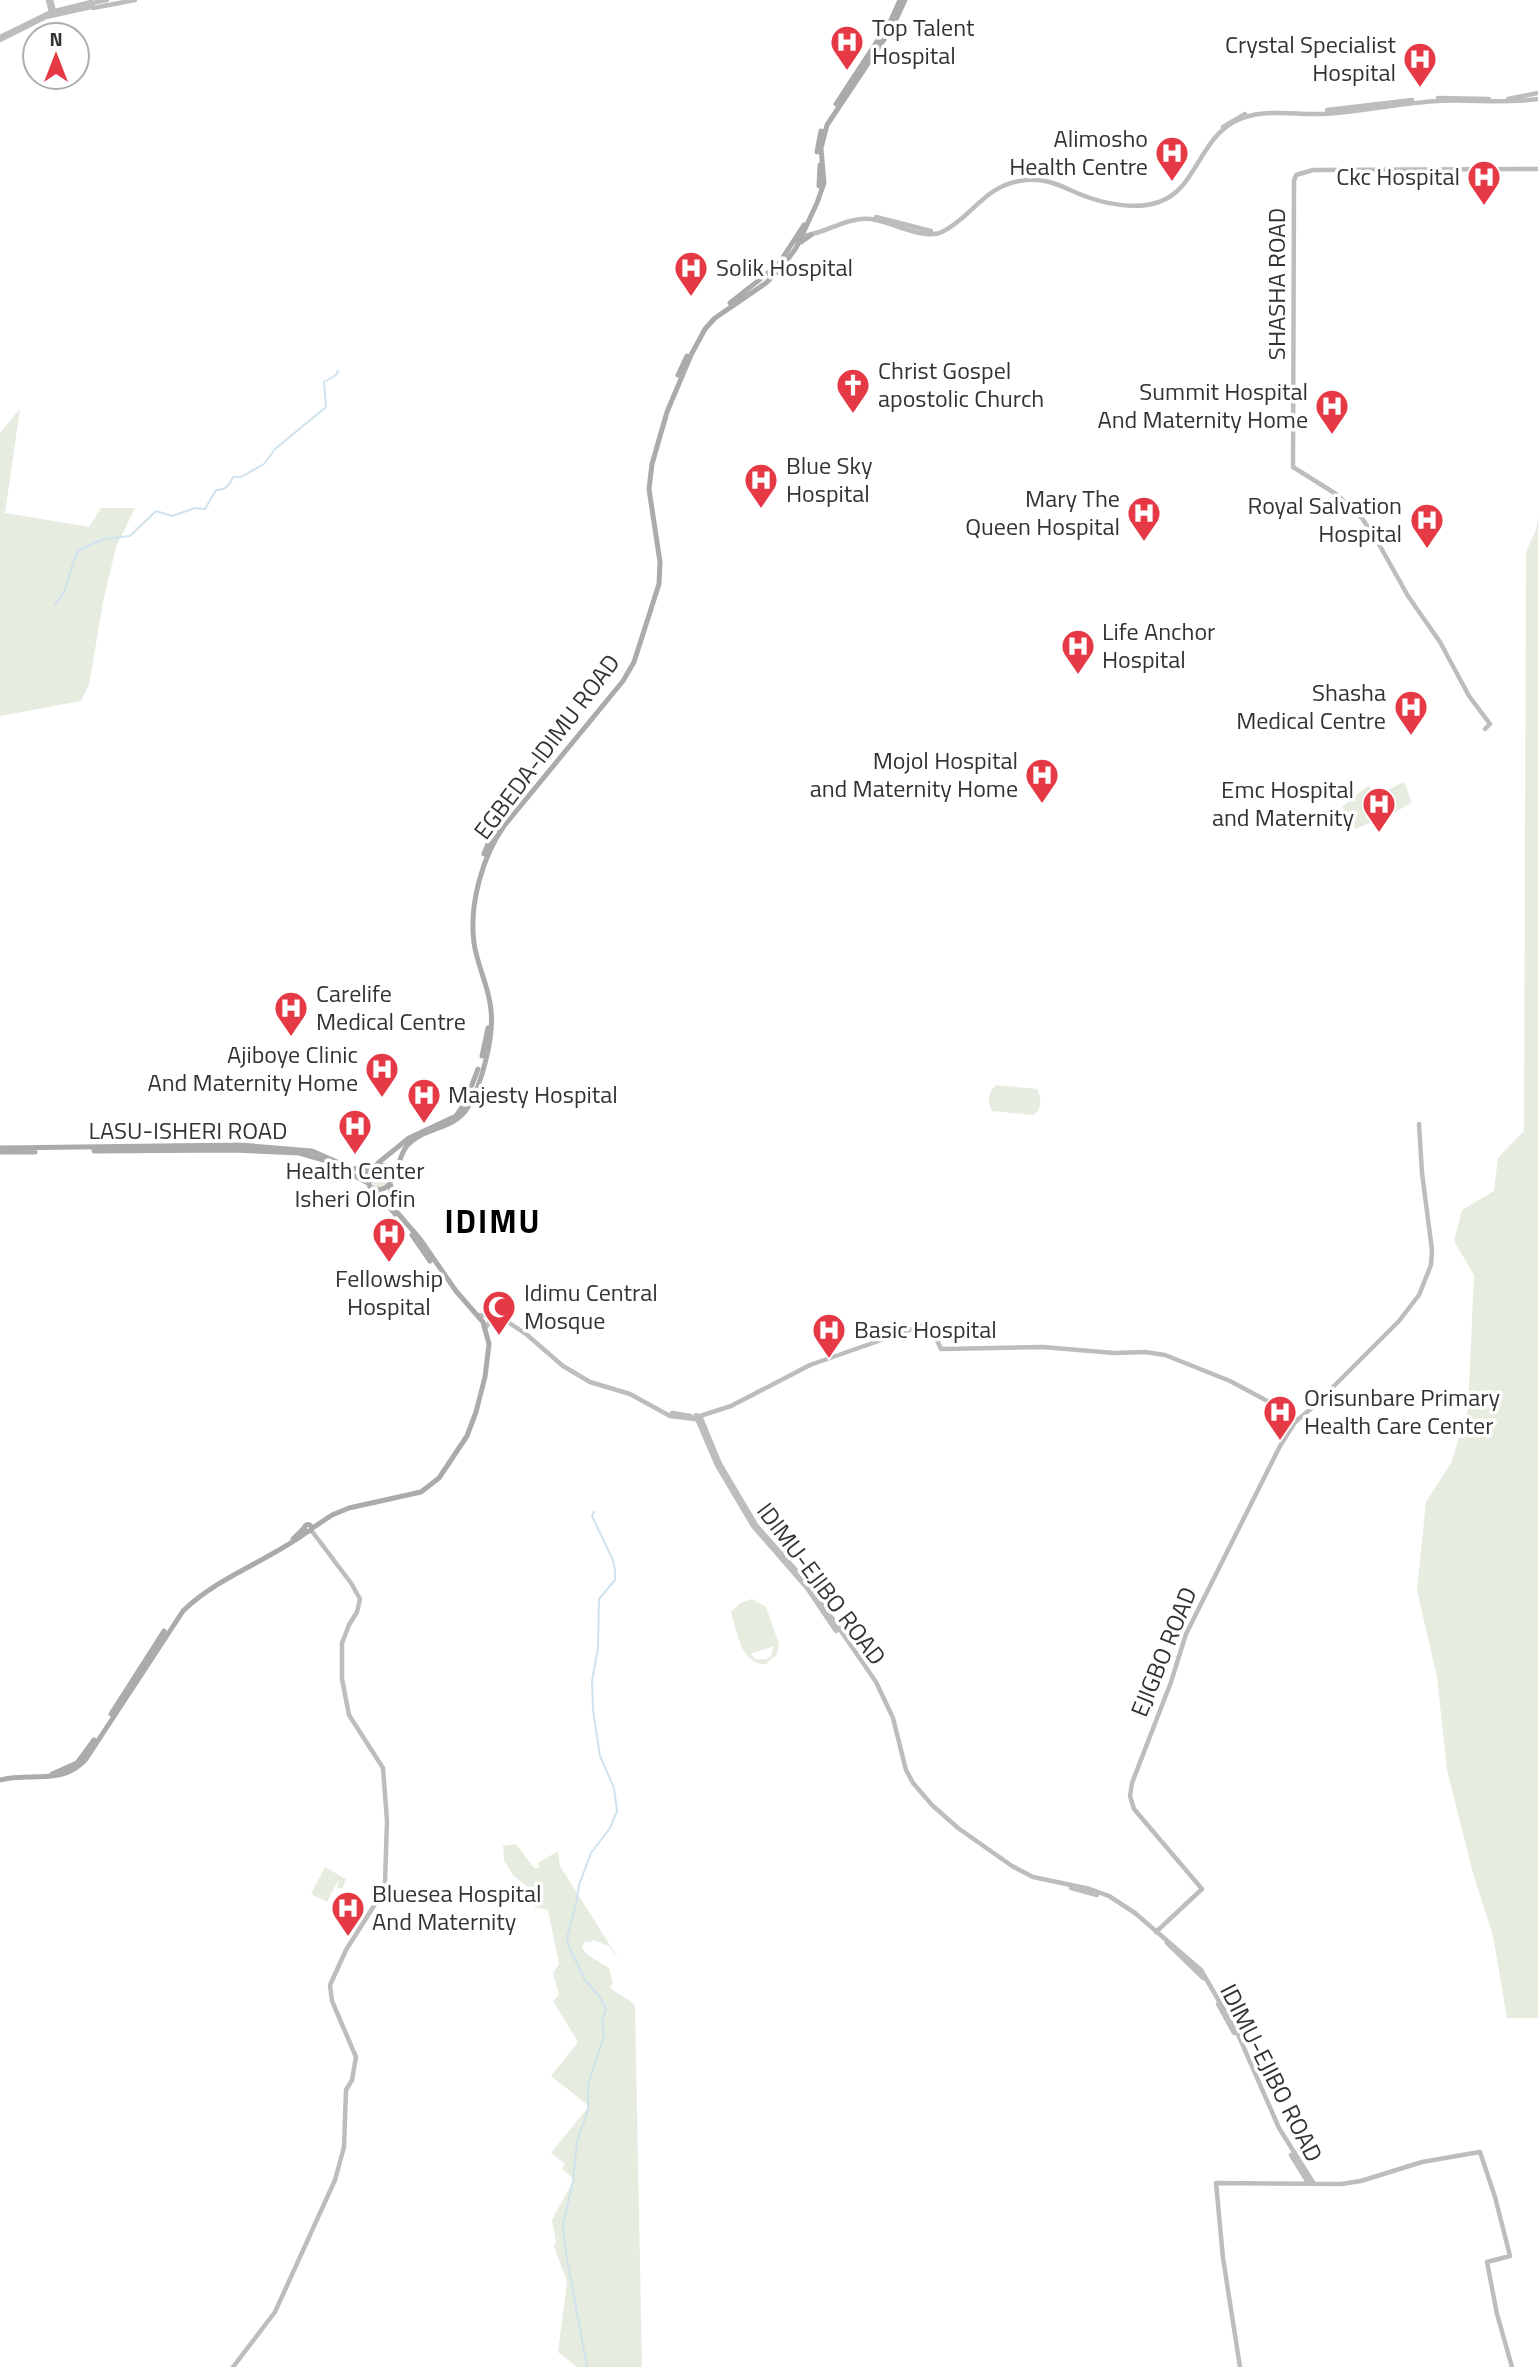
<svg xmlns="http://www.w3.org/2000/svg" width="1538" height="2367" viewBox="0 0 1538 2367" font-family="'Titillium Web',sans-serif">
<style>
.green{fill:#e6ecdf;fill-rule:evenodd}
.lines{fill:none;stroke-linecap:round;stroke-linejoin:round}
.stream{stroke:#cfe2ee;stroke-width:2}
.secondary{stroke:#bdbdbd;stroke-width:4.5}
.primary{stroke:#ababab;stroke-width:5}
.labels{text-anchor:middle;stroke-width:7;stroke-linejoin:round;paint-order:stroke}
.poi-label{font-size:24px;fill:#333;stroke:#fff;text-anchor:start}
.street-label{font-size:24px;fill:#333;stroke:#fff}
.district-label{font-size:32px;font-weight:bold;letter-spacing:2px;fill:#000;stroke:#fff}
</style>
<rect width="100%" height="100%" fill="#fff"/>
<path class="green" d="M 20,409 L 5,513 L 89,527 L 101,508 L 135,508 L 116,547 L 103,602 L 89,685 L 81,701 L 0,716 L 0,433 Z
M 1538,517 L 1538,2018 L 1507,2018 L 1493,1936 L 1473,1873 L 1447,1770 L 1437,1677 L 1417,1590 L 1426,1502 L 1451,1463 L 1468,1410 L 1474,1275 L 1454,1241 L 1462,1210 L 1494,1191 L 1498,1158 L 1524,1131 L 1526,552 L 1536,530 Z
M 1404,782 L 1412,802 L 1394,813 L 1355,829 L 1342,807 L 1369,785 L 1375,796 Z
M 997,1085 L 1037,1089 C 1042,1098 1042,1110 1033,1115 L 992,1111 C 987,1103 988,1090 997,1085 Z
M369 1177a10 10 0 1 1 20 0a10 10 0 1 1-20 0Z
M 752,1599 L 766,1607 L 779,1644 L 777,1654 L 766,1664 C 741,1666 737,1631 731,1612 L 740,1603 ZM 774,1646 L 771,1656 L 767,1659 L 756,1659 L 751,1654 Z
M 516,1844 L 534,1868 L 539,1868 L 538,1863 L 558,1851 L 560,1866 L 620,1961 L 609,1946 L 593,1940 L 590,1942 L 584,1942 L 582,1948 L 588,1955 L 609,1968 L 613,1983 L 610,1987 C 617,1995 627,1997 635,2005 L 642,2367 L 577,2367 L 558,2352 L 567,2282 L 554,2246 L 556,2242 L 552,2220 L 574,2179 L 562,2169 L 565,2164 L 551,2153 L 589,2106 L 551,2076 L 578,2042 L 553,2001 L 559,1995 L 553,1973 L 559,1964 L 548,1910 L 535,1907 L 531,1890 L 513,1875 L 504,1860 L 503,1846 Z
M 325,1867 L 346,1879 L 342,1889 L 337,1887 L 339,1879 L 327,1902 L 311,1894 Z"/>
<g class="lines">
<path class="stream" d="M 55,605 L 64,592 L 76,554 L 81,549 L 104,539 L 130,536 L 156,511 L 172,516 L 195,508 L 205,509 L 216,490 C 226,490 229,486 233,477 L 241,477 L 264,464 L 275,449 L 326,407 L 324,382 L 336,375 L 338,371
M 587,2367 L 566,2253 L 563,2225 L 573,2181 L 577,2142 L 588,2110 L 588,2085 L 604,2036 L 602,2021 L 606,2009 L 599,1996 L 585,1980 L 569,1947 L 567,1937 L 576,1904 L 579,1885 L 591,1853 L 610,1828 L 617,1811 L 614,1788 L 600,1756 L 593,1710 L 592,1681 L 598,1648 L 599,1599 L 615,1580 L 615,1571 L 613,1560 L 592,1516 L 594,1512"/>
<path class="secondary" d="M 48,0 L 51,12
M 51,0 L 54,11
M 96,2 L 90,4 L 93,8 L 135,0
M 96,2 L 107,0
M 0,37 L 51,12 L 91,2
M 0,40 L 46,17 L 91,7
M 1438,98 L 1489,99
M 1508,99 L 1538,93
M 1327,110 L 1412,100
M 1223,127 L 1245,114
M 876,217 L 931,231
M 799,236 C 823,236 846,216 871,219 C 890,221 924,241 942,232 C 974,216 984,184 1026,180 C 1049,178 1062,187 1082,195 C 1104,204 1136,210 1159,202 C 1202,187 1198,126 1253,115 C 1276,110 1299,115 1322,114 C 1361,112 1399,103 1438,101 C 1471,99 1504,104 1538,99
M 1485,729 L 1490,724 L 1469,696 L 1440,642 L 1408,596 L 1380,546 L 1362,518 L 1336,494 L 1293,467 L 1294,181 L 1296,175 L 1313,170 L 1538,169
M 478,1315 L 498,1316
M 486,1327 L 492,1319 L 499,1319 L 508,1322 L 526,1334 L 563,1366 L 590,1382 L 630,1394 L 670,1416 L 695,1419 L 696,1415 L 701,1417 L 699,1421 L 695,1419
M 672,1413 L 691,1416
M 700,1416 L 731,1406 L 810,1365 L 924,1325 L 931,1327 L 941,1349 L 1043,1347 L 1114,1353 L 1145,1352 L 1165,1355 L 1230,1381 L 1273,1404 L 1295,1422
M 701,1418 L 720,1464 L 756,1525 L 810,1586 L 876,1682 L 893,1718 L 906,1770 L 913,1783 L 932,1805 L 958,1828 L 1012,1866 L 1033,1877 L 1090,1889 L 1109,1896 L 1135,1913 L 1201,1970 L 1237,2032 L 1279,2128 L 1314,2184
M 698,1421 L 717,1465 L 753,1526 L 807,1588 L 836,1631
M 1071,1888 L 1097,1895
M 1156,1932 L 1202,1889 L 1134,1809 L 1130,1796 L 1132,1783 L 1171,1682 L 1186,1634 L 1280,1446 L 1295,1422 L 1313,1407 L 1399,1321 L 1419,1295 L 1431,1265 L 1432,1250 L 1422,1173 L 1419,1124
M 1167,1943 L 1203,1978
M 1218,2004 L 1234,2033
M 1291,2155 L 1309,2184
M 233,2367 L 275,2312 L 335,2180 L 344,2147 L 346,2090 L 352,2080 L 356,2057 L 332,2001 L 330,1985 L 346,1950 L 384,1890 L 385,1882 L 387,1821 L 383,1768 L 349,1715 L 342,1679 L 342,1643 L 349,1625 L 357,1612 L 360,1599 L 351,1583 L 311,1530
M 1240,2367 L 1223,2258 L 1216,2183 L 1341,2184 L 1361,2181 L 1422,2162 L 1480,2152 L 1495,2197 L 1510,2256 L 1487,2262 L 1497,2314 L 1512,2367"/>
<path class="primary" d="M 836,104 L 891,20 L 900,0
M 817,152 L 821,131
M 819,186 L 820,165
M 801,242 L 811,235
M 730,303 L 778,265 L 804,225
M 678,375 L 687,356
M 484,854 L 488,844 L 502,823
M 482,1056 L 488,1028
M 0,1148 L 240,1145 L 312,1151 L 353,1169 L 371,1167
M 94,1151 L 234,1150 L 299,1153 L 327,1161 L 368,1183
M 0,1152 L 35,1152
M 378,1163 L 409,1138 L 456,1116 L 465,1103 L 478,1069
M 393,1178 L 390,1168 L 381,1164 L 371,1167 L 366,1175 L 370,1187 C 395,1200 396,1160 406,1147 C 423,1126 454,1131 468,1107 C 482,1084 494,1037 491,1010 C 489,987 477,965 474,943 C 469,905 482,857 504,826 L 623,681 L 634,662 L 659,584 L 660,562 L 649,489 L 652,464 L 667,412 L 691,355 L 705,329 L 715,318 L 766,283 L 782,267 L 796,248 L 817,203 L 824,183 L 821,148 L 827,125 L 893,26 L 905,0
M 374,1189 L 395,1214
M 412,1235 L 430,1261
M304.5 1528a3.5 3.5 0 1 1 7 0a3.5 3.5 0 1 1-7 0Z
M 311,1529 L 332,1515 L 349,1508 L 421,1492 L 439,1478 L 467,1436 L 476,1412 L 485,1377 L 489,1344 L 483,1322 L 456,1291 L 420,1239 L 395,1210 L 390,1197 L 391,1186
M 293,1539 L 304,1528
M 111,1714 L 164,1631
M 52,1774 L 77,1763 L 94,1740
M 0,1780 C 30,1772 62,1786 86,1759 L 183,1611 C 218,1577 268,1561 307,1532"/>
</g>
<defs>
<symbol id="hospital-pin" viewBox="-11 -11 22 30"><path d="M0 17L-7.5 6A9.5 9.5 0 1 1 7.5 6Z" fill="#e63946" stroke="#fff"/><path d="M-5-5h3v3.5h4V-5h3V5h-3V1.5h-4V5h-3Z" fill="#fff"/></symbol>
<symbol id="church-pin" viewBox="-11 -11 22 30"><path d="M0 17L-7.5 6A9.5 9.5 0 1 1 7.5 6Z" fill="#e63946" stroke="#fff"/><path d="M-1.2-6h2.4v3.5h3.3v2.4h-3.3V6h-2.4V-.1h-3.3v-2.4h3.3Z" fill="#fff"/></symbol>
<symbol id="mosque-pin" viewBox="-11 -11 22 30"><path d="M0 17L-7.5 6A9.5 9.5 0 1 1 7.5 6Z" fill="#e63946" stroke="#fff"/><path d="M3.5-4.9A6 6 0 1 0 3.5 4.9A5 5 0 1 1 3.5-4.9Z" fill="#fff"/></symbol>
</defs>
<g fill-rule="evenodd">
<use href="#hospital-pin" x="828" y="23" width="38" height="52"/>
<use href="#hospital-pin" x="1401" y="40" width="38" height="52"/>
<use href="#hospital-pin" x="1153" y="134" width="38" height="52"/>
<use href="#hospital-pin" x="1465" y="158" width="38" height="52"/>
<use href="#hospital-pin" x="672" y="249" width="38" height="52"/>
<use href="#church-pin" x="834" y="366" width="38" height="52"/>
<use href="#hospital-pin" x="1313" y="387" width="38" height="52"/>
<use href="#hospital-pin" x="742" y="461" width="38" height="52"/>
<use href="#hospital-pin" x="1125" y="494" width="38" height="52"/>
<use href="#hospital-pin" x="1408" y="501" width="38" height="52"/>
<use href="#hospital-pin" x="1059" y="627" width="38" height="52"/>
<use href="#hospital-pin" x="1392" y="688" width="38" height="52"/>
<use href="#hospital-pin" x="1023" y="756" width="38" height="52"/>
<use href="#hospital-pin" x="1360" y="785" width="38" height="52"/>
<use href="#hospital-pin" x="272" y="989" width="38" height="52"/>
<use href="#hospital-pin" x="363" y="1050" width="38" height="52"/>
<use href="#hospital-pin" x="405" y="1076" width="38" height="52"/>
<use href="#hospital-pin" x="336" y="1107" width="38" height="52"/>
<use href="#hospital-pin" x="370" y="1215" width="38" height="52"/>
<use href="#mosque-pin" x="480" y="1288" width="38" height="52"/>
<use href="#hospital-pin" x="810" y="1311" width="38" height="52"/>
<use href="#hospital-pin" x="1261" y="1393" width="38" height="52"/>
<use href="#hospital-pin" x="329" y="1889" width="38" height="52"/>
</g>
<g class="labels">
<g class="poi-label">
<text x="872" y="36">Top Talent<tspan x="872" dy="28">Hospital</tspan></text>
<text x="1396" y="53" text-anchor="end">Crystal Specialist<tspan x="1396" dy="28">Hospital</tspan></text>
<text x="1148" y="147" text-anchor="end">Alimosho<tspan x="1148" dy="28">Health Centre</tspan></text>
<text x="1460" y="185" text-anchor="end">Ckc Hospital</text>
<text x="716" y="276">Solik Hospital</text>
<text x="878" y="379">Christ Gospel<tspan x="878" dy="28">apostolic Church</tspan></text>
<text x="1308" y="400" text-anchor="end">Summit Hospital<tspan x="1308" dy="28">And Maternity Home</tspan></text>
<text x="786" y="474">Blue Sky<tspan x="786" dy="28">Hospital</tspan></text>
<text x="1120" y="507" text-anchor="end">Mary The<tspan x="1120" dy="28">Queen Hospital</tspan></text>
<text x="1402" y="514" text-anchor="end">Royal Salvation<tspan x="1402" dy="28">Hospital</tspan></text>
<text x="1102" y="640">Life Anchor<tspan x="1102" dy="28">Hospital</tspan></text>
<text x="1386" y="701" text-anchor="end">Shasha<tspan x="1386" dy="28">Medical Centre</tspan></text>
<text x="1018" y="769" text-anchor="end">Mojol Hospital<tspan x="1018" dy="28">and Maternity Home</tspan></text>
<text x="1354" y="798" text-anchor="end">Emc Hospital<tspan x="1354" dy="28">and Maternity</tspan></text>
<text x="316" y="1002">Carelife<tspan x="316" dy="28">Medical Centre</tspan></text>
<text x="358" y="1063" text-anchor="end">Ajiboye Clinic<tspan x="358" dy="28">And Maternity Home</tspan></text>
<text x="448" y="1103">Majesty Hospital</text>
<text x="355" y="1179" text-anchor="middle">Health Center<tspan x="355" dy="28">Isheri Olofin</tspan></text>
<text x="389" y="1287" text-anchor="middle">Fellowship<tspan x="389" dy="28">Hospital</tspan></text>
<text x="524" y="1301">Idimu Central<tspan x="524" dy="28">Mosque</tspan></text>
<text x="854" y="1338">Basic Hospital</text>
<text x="1304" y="1406">Orisunbare Primary<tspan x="1304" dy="28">Health Care Center</tspan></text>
<text x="372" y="1902">Bluesea Hospital<tspan x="372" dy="28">And Maternity</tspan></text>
</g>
<g class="street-label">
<text transform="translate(1277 284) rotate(-90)" y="8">SHASHA ROAD</text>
<text transform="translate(547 747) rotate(-53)" y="8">EGBEDA-IDIMU ROAD</text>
<text x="188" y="1139">LASU-ISHERI ROAD</text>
<text transform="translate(821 1584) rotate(53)" y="8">IDIMU-EJIBO ROAD</text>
<text transform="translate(1164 1652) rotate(-68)" y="8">EJIGBO ROAD</text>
<text transform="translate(1271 2073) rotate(63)" y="8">IDIMU-EJIBO ROAD</text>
</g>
<g class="district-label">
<text x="493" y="1233">IDIMU</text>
</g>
</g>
<g transform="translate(56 56)"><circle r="33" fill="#ffffff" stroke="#adadad" stroke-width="2"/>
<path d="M0-5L12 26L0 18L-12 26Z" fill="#e63946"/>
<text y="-10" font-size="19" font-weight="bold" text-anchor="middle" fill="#333333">N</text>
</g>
</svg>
